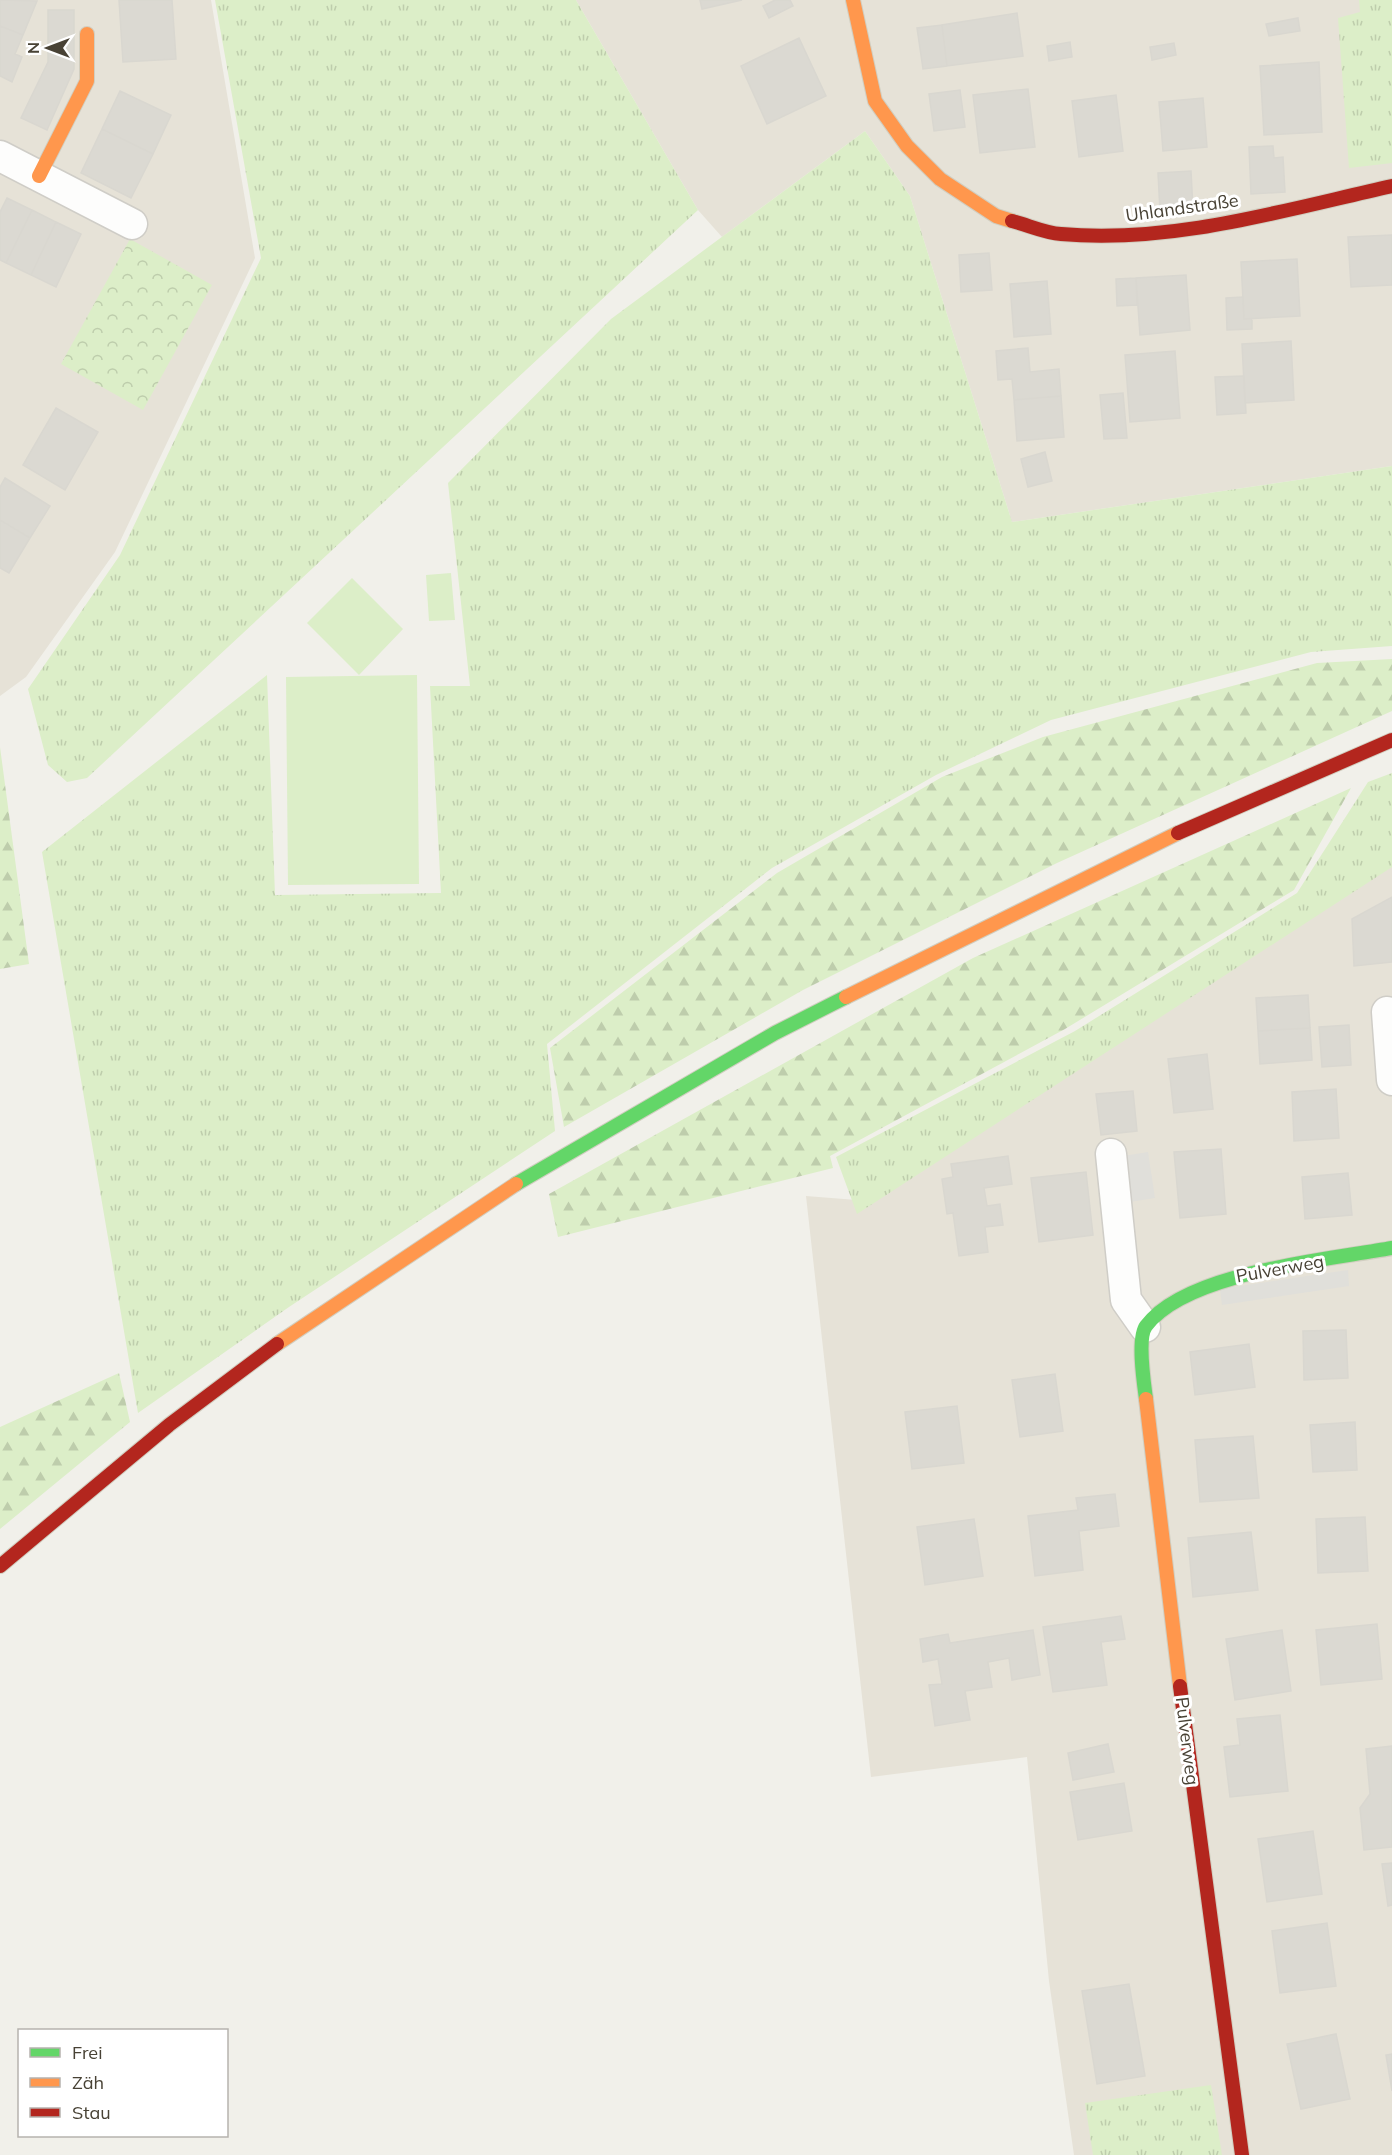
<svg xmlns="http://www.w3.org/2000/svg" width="1392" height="2155" viewBox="0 0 1392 2155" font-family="Mulish,sans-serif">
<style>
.residential{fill:#e6e2d7}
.grass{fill:url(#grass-tufts)}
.forest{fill:url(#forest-firs)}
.park{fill:url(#park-crowns)}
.pitch{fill:#dceec8}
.parking{fill:#e0dfda}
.building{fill:#dbd9d2;stroke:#d9d7d0;stroke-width:1.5}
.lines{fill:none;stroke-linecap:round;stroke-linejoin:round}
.street-casing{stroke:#cfcdc7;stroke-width:33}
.fast-casing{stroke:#d1cec0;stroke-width:16}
.slow-casing{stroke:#d1cec0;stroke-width:16}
.jam-casing{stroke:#d1cec0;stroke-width:16}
.street{stroke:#fdfdfc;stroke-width:30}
.fast{stroke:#63d668;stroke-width:14}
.slow{stroke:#ff974d;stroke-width:14}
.jam{stroke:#b3261e;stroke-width:14}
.labels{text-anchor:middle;stroke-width:6;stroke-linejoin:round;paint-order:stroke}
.street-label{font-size:18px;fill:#484235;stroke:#fff}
</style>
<defs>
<pattern id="grass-tufts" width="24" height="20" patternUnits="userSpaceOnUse" patternTransform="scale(1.5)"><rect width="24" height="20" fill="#dceec8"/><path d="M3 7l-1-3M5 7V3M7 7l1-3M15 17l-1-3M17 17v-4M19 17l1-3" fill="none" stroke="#becdac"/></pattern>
<pattern id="forest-firs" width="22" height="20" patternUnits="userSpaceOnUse" patternTransform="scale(1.5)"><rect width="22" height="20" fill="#dceec8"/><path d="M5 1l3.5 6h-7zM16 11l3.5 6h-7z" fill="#becdac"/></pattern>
<pattern id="park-crowns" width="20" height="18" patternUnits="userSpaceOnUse" patternTransform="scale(1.5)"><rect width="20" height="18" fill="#dceec8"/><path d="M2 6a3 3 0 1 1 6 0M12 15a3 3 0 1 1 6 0" fill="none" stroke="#becdac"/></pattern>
</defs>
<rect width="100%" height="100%" fill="#f1f0ea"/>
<path class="residential" d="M 0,0 L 211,0 L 255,258 L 115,552 L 26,677 L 0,696 Z
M 576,0 L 1392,0 L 1392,466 L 1012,522 L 910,196 L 865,131 L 722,237 L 698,210 Z
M 1392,860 L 1392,2155 L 1074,2155 L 1049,1981 L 1027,1757 L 871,1777 L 806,1196 L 869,1201 Z"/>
<path class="grass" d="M 215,0 L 576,0 L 698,210 L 87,778 L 67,782 L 48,765 L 28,689 L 120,555 L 261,258 Z
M 1359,0 L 1392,0 L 1392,163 L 1349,168 L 1338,18 L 1360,12 Z
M 865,131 L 910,196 L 1012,522 L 1392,466 L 1392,646 L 1311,652 L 1051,720 L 936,775 L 772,868 L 547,1044 L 555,1131 L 289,1307 L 138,1413 L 42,852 L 267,675 L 275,895 L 441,893 L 430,686 L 470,686 L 448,483 L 611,319 Z
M 1392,773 L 1392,867 L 857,1214 L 836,1157 L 1075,1031 L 1297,893 L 1368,782 Z
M 1211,2085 L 1222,2155 L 1093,2155 L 1085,2103 Z"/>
<path class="forest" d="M 1392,659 L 1392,711 L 1057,863 L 803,990 L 564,1127 L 550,1048 L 777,873 L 942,777 L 1043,737 L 1317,663 Z
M 0,747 L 29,964 L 0,969 Z
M 1351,788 L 1294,890 L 1065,1029 L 830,1156 L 833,1168 L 558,1237 L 549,1194 L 973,958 Z
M 119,1373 L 130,1422 L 0,1529 L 0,1427 Z"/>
<path class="park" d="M 130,239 L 212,285 L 143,410 L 61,364 Z"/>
<path class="pitch" d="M 451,573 L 455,620 L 429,621 L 426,575 Z
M 352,578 L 403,629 L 359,675 L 307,623 Z
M 417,675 L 419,884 L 288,885 L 286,677 Z"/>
<path class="parking" d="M 1148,1152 L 1155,1198 L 1130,1202 L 1123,1156 Z
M 1348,1270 L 1349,1286 L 1222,1305 L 1220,1289 Z"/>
<path class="building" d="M 0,0 L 37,1 L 23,35 L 0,26 Z
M 119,0 L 172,0 L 176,59 L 123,62 Z
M 700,0 L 742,0 L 702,9 Z
M 775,0 L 790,0 L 793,6 L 769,18 L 763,6 Z
M 48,10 L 74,10 L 74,69 L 47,130 L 21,118 L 48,62 Z
M 1017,13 L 1023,56 L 947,66 L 942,25 Z
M 1298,18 L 1300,31 L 1269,36 L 1266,24 Z
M 942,25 L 947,66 L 923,69 L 917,28 Z
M 0,26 L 23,35 L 15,54 L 22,57 L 12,82 L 0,76 Z
M 799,38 L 826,96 L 767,124 L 741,66 Z
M 1070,42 L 1072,57 L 1049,61 L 1047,46 Z
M 1174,43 L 1176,55 L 1152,60 L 1150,47 Z
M 1319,62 L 1322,132 L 1264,135 L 1260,66 Z
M 1028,89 L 1035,147 L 980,153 L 973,95 Z
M 960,90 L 965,127 L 934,131 L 929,94 Z
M 120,91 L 171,115 L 153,154 L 102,129 Z
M 1116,95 L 1123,151 L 1079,157 L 1072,101 Z
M 1203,98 L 1207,147 L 1163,151 L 1159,102 Z
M 102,129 L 153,154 L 131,198 L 81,173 Z
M 1273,146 L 1274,158 L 1283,157 L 1285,192 L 1251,194 L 1249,147 Z
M 1191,171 L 1193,209 L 1160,211 L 1158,173 Z
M 7,198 L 32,210 L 6,263 L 0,260 L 0,212 Z
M 32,210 L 56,222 L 31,275 L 6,263 Z
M 56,222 L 81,234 L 56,287 L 31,275 Z
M 1392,235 L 1392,285 L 1351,287 L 1348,237 Z
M 989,253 L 992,290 L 961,292 L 959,255 Z
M 1297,259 L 1300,316 L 1244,319 L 1241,262 Z
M 1186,275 L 1190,330 L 1140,335 L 1136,278 Z
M 1136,278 L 1137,305 L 1117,306 L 1116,279 Z
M 1047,281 L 1051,334 L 1014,337 L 1010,284 Z
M 1243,297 L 1244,319 L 1252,319 L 1252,329 L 1227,330 L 1226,298 Z
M 1291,341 L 1294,400 L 1245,403 L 1242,344 Z
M 1028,348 L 1030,372 L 1059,369 L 1061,396 L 1014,400 L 1012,379 L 998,380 L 996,351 Z
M 1175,351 L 1180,418 L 1130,422 L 1125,355 Z
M 1244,376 L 1246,413 L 1217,415 L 1215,377 Z
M 1123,393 L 1127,438 L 1104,439 L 1100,395 Z
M 1061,396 L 1064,437 L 1017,441 L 1014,400 Z
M 56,408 L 98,432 L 65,490 L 23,465 Z
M 1045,452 L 1052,481 L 1028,487 L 1021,459 Z
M 5,478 L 50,506 L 30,538 L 0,520 L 0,487 Z
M 0,520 L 30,538 L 9,573 L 0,568 Z
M 1392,897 L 1392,962 L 1354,966 L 1352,919 Z
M 1308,995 L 1310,1028 L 1258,1031 L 1256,998 Z
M 1349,1025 L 1351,1065 L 1322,1067 L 1319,1027 Z
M 1310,1028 L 1312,1060 L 1260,1064 L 1258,1031 Z
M 1207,1054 L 1213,1109 L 1174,1113 L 1168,1059 Z
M 1336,1089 L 1339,1138 L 1294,1141 L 1292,1092 Z
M 1133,1091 L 1137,1131 L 1101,1135 L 1096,1094 Z
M 1221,1149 L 1226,1214 L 1180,1218 L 1174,1152 Z
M 1008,1156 L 1012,1184 L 984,1188 L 987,1206 L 1000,1204 L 1003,1225 L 985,1227 L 988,1252 L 959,1256 L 953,1213 L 947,1214 L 942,1179 L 953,1177 L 951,1164 Z
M 1086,1172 L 1093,1235 L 1039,1242 L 1031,1178 Z
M 1348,1173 L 1352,1215 L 1305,1219 L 1302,1177 Z
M 1346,1330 L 1348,1378 L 1304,1380 L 1303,1331 Z
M 1249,1344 L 1255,1387 L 1195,1395 L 1190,1352 Z
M 1055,1374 L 1063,1431 L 1020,1437 L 1012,1380 Z
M 957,1406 L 964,1463 L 912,1469 L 905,1412 Z
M 1355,1422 L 1357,1470 L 1313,1472 L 1310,1425 Z
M 1253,1436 L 1259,1498 L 1200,1502 L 1195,1440 Z
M 1115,1494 L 1119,1526 L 1079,1531 L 1083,1570 L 1035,1576 L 1028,1516 L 1078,1510 L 1076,1498 Z
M 1365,1517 L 1368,1571 L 1318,1573 L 1316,1519 Z
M 974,1519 L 983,1576 L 925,1585 L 917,1527 Z
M 1251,1532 L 1258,1590 L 1193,1597 L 1188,1538 Z
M 1121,1616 L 1125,1639 L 1101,1642 L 1107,1685 L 1053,1692 L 1043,1627 Z
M 1377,1624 L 1382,1679 L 1321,1685 L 1316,1630 Z
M 1033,1630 L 1040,1675 L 1012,1680 L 1009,1658 L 988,1662 L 992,1687 L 965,1691 L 970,1720 L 935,1726 L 929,1685 L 942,1684 L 938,1659 L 923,1662 L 920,1639 L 948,1634 L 950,1643 Z
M 1282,1630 L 1291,1691 L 1235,1700 L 1226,1639 Z
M 1280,1715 L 1288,1791 L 1230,1797 L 1224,1747 L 1240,1745 L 1237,1719 Z
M 1108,1744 L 1114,1772 L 1073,1780 L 1068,1753 Z
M 1392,1746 L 1392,1847 L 1364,1850 L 1360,1808 L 1370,1794 L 1366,1749 Z
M 1124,1783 L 1132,1831 L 1078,1840 L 1070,1792 Z
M 1313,1831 L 1322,1894 L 1267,1902 L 1258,1839 Z
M 1392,1863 L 1392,1905 L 1388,1906 L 1382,1864 Z
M 1327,1923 L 1336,1986 L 1280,1993 L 1272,1931 Z
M 1129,1984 L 1145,2076 L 1097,2084 L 1082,1991 Z
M 1336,2034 L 1350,2099 L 1301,2109 L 1287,2044 Z
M 1392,2054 L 1392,2091 L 1386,2055 Z"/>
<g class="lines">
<defs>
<path id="street" d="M 0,156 L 132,224
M 1387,1012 L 1392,1080
M 1111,1154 L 1126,1300 L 1145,1327"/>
<path id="fast" d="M 516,1184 L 775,1033 L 846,997
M 1146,1399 C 1144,1384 1137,1338 1146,1326 C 1186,1272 1327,1260 1392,1248"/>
<path id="slow" d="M 853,0 L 875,101 L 907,146 L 940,179 L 996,216 L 1012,221
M 39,176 L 87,81 L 87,34
M 846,997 L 1178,833
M 277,1344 L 516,1184
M 1146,1399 L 1180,1686"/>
<path id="jam" d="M 1012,221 C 1028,225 1045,233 1061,234 C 1172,244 1284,210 1392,186
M 1178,833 L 1392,740
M 0,1566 L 169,1425 L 277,1344
M 1180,1686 L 1242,2155"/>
</defs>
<use href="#street" class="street-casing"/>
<use href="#fast" class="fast-casing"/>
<use href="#slow" class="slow-casing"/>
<use href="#jam" class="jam-casing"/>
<use href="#street" class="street"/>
<use href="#fast" class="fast"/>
<use href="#slow" class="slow"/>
<use href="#jam" class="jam"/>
</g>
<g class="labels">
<g class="street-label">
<text transform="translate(1182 208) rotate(-8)" y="6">Uhlandstraße</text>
<text transform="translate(1280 1269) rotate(-10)" y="6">Pulverweg</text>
<text transform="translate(1187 1741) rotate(83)" y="6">Pulverweg</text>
</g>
</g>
<rect x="18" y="2029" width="210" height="108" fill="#ffffff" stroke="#b6b3ae" stroke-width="1.5"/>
<rect x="30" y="2048" width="30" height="9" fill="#63d668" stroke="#b6b3ae" stroke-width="1.5"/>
<text x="72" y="2059" font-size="18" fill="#484235">Frei</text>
<rect x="30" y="2078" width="30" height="9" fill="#ff974d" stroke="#b6b3ae" stroke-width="1.5"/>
<text x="72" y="2089" font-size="18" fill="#484235">Zäh</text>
<rect x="30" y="2108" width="30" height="9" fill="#b3261e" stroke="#b6b3ae" stroke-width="1.5"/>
<text x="72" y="2119" font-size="18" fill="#484235">Stau</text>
<g transform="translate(48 48) rotate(270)" stroke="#ffffff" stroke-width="4.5" paint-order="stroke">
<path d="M0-4.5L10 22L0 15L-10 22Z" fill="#484235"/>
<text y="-9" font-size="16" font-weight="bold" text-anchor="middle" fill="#484235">N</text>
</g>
</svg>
